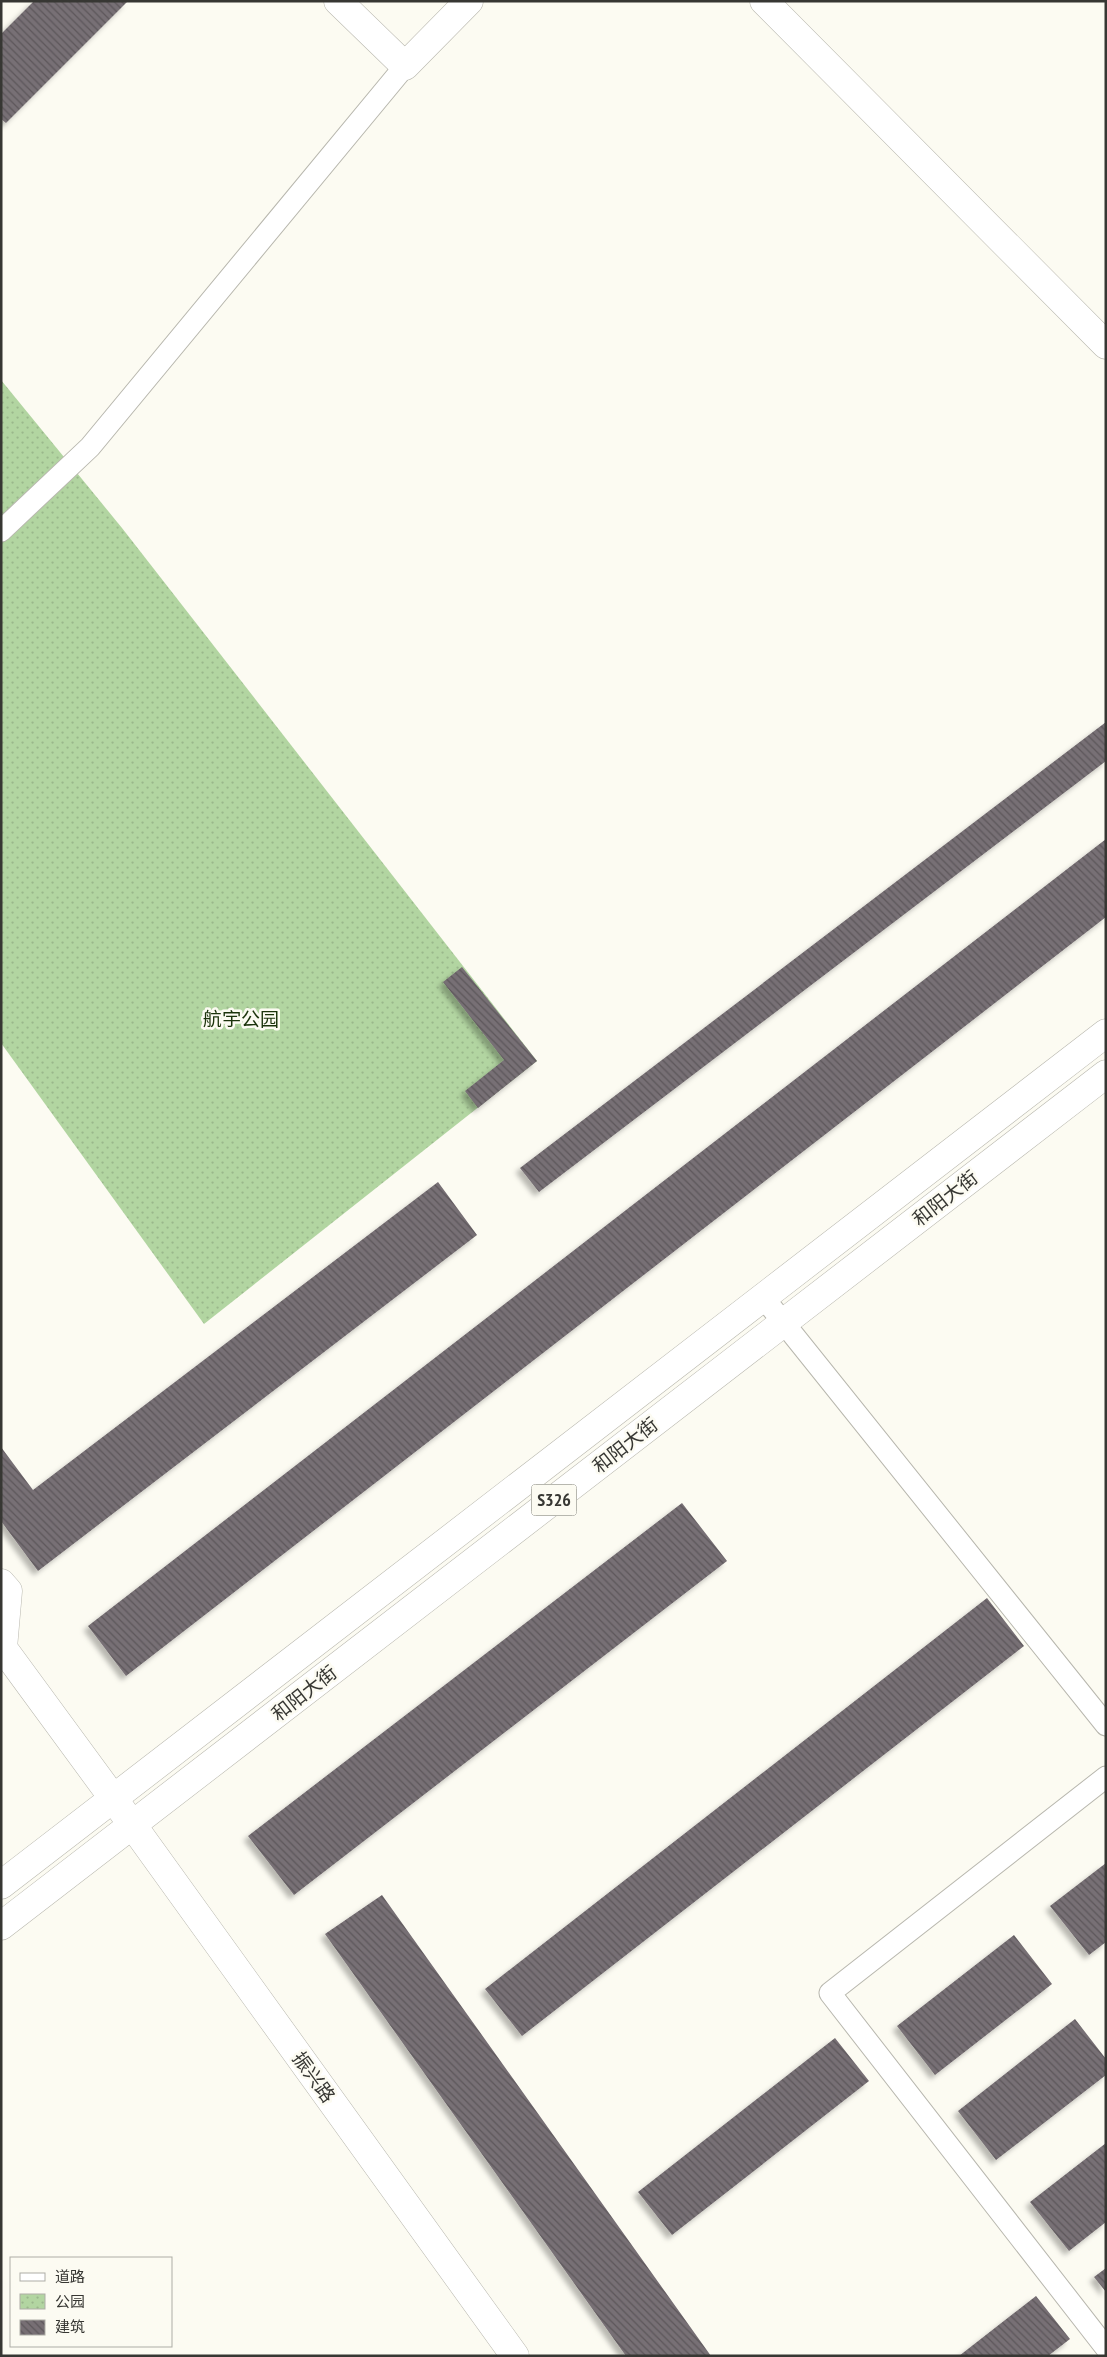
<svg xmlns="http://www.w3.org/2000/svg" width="1107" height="2357" viewBox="0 0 1107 2357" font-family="'PT Sans Narrow','Noto Sans SC',sans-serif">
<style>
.park{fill:url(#park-dots)}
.building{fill:url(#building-back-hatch);filter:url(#shadow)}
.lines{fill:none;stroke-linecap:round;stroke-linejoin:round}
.service-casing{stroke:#b8b7ae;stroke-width:23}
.minor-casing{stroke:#b8b7ae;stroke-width:29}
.tertiary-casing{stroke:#b8b7ae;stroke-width:29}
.primary-casing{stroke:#b8b7ae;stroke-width:29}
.service{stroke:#fff;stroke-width:21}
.minor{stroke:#fff;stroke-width:28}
.tertiary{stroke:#fff;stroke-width:28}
.primary{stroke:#fff;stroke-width:28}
.labels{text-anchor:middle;stroke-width:5;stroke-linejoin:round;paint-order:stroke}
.shield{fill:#fcfbf2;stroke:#72726c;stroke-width:1}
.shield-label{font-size:18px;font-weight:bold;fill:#373733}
.park-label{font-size:19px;fill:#1b330b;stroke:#fcfbf2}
.street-label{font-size:19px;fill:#373733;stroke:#fcfbf2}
</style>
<defs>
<pattern id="park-dots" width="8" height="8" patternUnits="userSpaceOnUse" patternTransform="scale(1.25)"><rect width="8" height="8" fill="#b2d5a1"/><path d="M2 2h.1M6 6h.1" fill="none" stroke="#9ab78b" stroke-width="1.8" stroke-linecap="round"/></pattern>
<pattern id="building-back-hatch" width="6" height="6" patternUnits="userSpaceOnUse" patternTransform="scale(1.25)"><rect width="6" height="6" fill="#776f74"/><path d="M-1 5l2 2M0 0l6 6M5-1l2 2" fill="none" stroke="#5d575b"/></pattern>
<filter id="shadow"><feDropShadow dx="-4.5" dy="4.5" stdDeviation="2.5" flood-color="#0004"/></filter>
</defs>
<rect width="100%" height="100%" fill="#fcfbf2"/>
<path class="park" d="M 1,380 L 122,528 L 537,1061 L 204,1324 L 1,1043 Z"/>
<path class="building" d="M 34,1 L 128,1 L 6,123 L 1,119 L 1,34 Z
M 1106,722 L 1106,761 L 539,1192 L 520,1168 Z
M 1106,839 L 1106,917 L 126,1676 L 88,1626 Z
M 462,967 L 537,1061 L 478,1108 L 465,1091 L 504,1060 L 443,982 Z
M 438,1182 L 477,1235 L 38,1571 L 1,1521 L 1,1447 L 33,1490 Z
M 682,1503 L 727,1561 L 294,1895 L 248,1836 Z
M 987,1598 L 1024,1646 L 522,2036 L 485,1989 Z
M 1106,1863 L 1106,1942 L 1089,1955 L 1050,1906 Z
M 382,1895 L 711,2356 L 626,2356 L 325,1934 Z
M 1014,1935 L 1052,1984 L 935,2075 L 897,2026 Z
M 1075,2019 L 1106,2059 L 1106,2075 L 996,2160 L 958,2111 Z
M 835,2038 L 869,2081 L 672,2235 L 638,2192 Z
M 1106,2143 L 1106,2222 L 1069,2251 L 1030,2202 Z
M 1106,2268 L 1106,2292 L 1094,2277 Z
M 1036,2296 L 1070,2339 L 1048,2356 L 959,2356 Z"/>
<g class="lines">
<defs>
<path id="service" d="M 1,531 L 90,447 L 405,66
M 763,1297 L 1106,1725
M 1106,1777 L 830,1993 L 1106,2348"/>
<path id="minor" d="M 338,1 L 405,66 L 469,1
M 764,1 L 1106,345
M 1,1583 L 8,1591 L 3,1648
M 3,1648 L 113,1798"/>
<path id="tertiary" d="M 113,1798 L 515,2356"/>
<path id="primary" d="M 1,1885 L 1106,1033
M 1,1926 L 1106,1074"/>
</defs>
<use href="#service" class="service-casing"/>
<use href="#minor" class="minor-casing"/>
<use href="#tertiary" class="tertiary-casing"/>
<use href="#primary" class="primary-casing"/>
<use href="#service" class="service"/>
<use href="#minor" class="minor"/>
<use href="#tertiary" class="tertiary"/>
<use href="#primary" class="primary"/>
</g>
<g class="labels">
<rect class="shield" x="531.5" y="1484.5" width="45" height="31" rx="4"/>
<g class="shield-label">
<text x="554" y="1506">S326</text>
</g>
<g class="park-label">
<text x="241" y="1026">航宇公园</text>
</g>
<g class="street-label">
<text transform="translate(945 1198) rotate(-38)" y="7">和阳大街</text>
<text transform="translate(625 1445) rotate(-38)" y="7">和阳大街</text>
<text transform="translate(304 1693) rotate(-38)" y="7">和阳大街</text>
<text transform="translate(314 2077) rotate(54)" y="7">振兴路</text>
</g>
</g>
<rect width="1107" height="2357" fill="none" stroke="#373733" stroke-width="5"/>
<rect x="10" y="2257" width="162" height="90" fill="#fcfbf2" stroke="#adada6"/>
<rect x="20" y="2273" width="25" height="8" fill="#ffffff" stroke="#adada6"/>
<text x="55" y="2282" font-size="15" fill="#373733">道路</text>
<rect x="20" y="2294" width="25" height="15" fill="url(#park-dots)" stroke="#adada6"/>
<text x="55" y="2307" font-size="15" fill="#373733">公园</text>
<rect x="20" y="2320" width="25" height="15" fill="url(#building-back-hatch)" stroke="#adada6"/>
<text x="55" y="2332" font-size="15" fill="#373733">建筑</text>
</svg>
